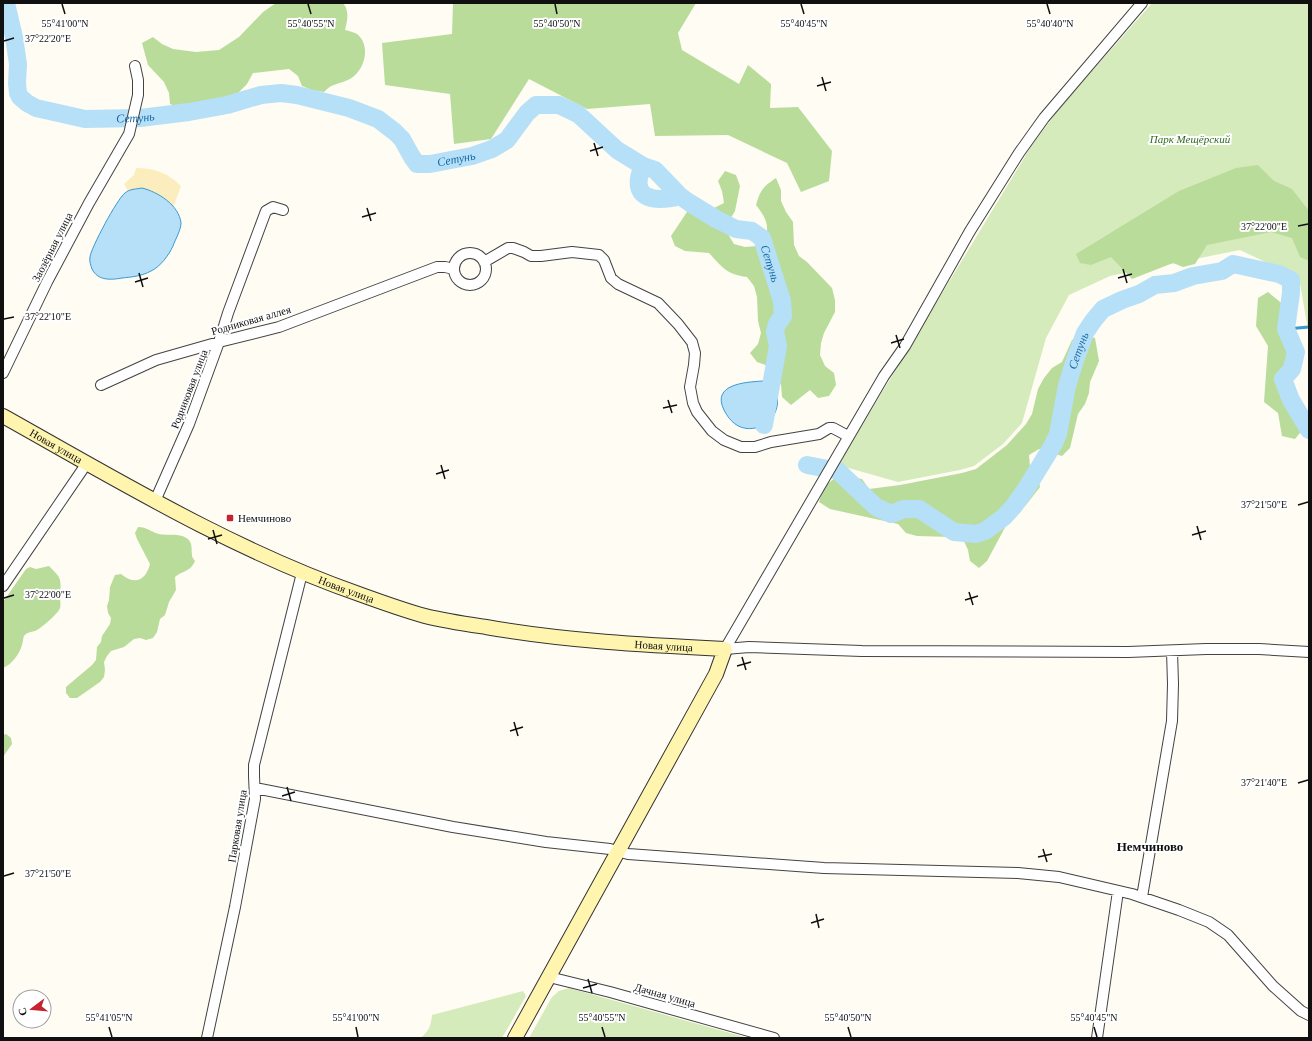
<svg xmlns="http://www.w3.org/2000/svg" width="1312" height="1041" viewBox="0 0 1312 1041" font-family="Georgia,serif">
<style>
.green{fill:#d5ebbb}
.forest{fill:#b9dc9a}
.sand{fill:#fcedbe}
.water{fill:#b6e0f8;stroke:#3b98d1}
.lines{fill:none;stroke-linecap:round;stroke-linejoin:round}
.stream{stroke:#3b98d1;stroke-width:3}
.river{stroke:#b6e0f8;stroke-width:18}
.street-casing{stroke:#434343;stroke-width:12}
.secondary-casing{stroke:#323232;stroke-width:16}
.street{stroke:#fff;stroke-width:10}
.secondary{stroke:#fff5ae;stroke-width:14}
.ticks{fill:none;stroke:#101010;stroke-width:1.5}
.poi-dot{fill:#c5232e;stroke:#fff;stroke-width:1.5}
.labels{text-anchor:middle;stroke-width:4;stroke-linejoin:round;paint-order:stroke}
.park-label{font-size:11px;font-style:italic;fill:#2f6b1d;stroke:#fff}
.street-label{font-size:11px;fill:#101010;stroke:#fff}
.poi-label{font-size:11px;fill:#101010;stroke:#fff;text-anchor:start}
.water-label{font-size:12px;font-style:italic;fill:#1569a6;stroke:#fff}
.quarter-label{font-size:13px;font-weight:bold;fill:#101010;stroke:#fff}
.ticks-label{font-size:10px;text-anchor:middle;fill:#101010;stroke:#fff;stroke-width:4;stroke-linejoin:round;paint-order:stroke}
</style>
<rect width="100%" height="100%" fill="#fffcf3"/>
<path class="green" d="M 1152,3 L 1309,3 L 1309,335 L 1299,278 L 1240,250 L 1110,276 L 1069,295 L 1046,338 L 1022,423 L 1003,444 L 974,466 L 960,470 L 898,482 L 838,465 L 1032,145 L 1058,110 Z
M 569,988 L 748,1038 L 529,1038 L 552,997 L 559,991 Z
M 523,991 L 526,996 L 502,1038 L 420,1038 C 429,1032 431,1025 432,1015 Z"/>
<path class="forest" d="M 276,3 L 343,3 C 350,11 347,21 345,30 C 349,31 354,32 357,34 C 370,44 366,66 354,76 C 349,81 341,82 334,85 C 330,86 327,89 324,92 L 312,90 L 302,86 L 298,76 L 289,69 L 253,73 L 247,84 L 238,93 L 227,98 L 181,108 L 170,104 L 169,93 L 164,82 L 148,65 L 142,43 L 153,37 L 162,44 L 173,49 L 196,52 L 219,50 L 239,37 L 263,12 Z
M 453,3 L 696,3 L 678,33 L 682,50 L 739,84 L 748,65 L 771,84 L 770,108 L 798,107 L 832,151 L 829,181 L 801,192 L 787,163 L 728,135 L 655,136 L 650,104 L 587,109 L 529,79 L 491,139 L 454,144 L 450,94 L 385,85 L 382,43 L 452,34 Z
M 1258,165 L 1274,181 L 1292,189 L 1309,211 L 1309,261 L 1300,257 L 1292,238 L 1271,232 L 1207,245 L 1195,264 L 1183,267 L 1173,263 L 1132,279 L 1111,257 L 1091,265 L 1080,263 L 1076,254 L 1179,191 L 1236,168 Z
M 725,171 L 736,175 L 740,186 L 735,211 L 729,221 L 728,234 L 734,244 L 745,247 L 757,246 C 759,243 764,240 765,237 C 771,225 763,214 756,205 C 760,190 764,186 776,178 L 781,190 L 781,201 L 786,212 L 793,222 L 794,245 L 799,256 L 807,262 L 832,288 L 835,300 L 835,312 L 824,333 L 821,343 L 820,355 L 825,366 L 834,373 L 836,385 L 829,396 L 818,398 L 810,390 L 791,405 L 782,397 L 781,385 L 776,374 L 768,366 L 757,362 L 750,353 L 758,344 L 761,333 L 758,321 L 757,297 L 754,286 L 747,277 C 726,274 723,268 709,253 L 685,251 L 675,246 L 671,236 L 691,206 L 714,208 L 724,203 L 722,191 L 718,181 Z
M 1268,292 L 1285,306 L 1287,356 L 1279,379 L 1303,429 L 1295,439 L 1282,436 L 1278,413 L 1264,402 L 1268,346 L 1256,326 L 1258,298 Z
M 1083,334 L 1095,338 L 1099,361 L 1090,382 L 1089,393 L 1085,404 L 1078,414 L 1070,448 L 1062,456 L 1039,449 L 1029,455 L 1030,467 L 1038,475 L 1040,487 L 1026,505 L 1009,520 L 987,561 L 979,568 L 970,561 L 968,550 L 963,539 L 952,537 L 917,536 L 906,533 L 898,524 L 830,509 L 819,502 C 823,488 827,483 839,475 L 862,479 L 869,489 L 900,485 L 962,473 L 976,469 L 1007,445 L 1026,424 L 1032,414 L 1038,389 L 1044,378 L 1052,368 L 1062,362 L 1072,340 Z
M 138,527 C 147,527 151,532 159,534 C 168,536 181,532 189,540 C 193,546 191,550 192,555 C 192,558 194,559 195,561 C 190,572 184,570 175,577 L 176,590 L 169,602 L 165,615 L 160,619 L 157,632 L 153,638 L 146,640 L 140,638 L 134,639 L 124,647 L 111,651 L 107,656 L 104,662 L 105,670 L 104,677 L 100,682 L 77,698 L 70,698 L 66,693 L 66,687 L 92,665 L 96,660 L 97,647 L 101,642 L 102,636 L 110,624 L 111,618 L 108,613 L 107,606 L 109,600 L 110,587 L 115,575 L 121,574 C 135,586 146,580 150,564 L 137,539 L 135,533 Z
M 49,566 C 62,579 61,578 60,596 C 60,600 61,605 60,608 C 58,614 40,629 35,631 C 31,632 27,632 24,636 C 23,638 23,642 22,645 C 19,655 12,664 3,668 L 3,602 L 26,569 L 30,567 L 36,569 Z
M 6,734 L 11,738 L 12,744 L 3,757 L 3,735 Z"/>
<path class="sand" d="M 136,168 C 155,168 168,173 181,186 L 173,208 L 169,202 L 142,188 L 128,191 L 124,184 L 134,175 Z"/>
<path class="water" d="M 142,188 C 158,192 179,205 181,223 C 181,230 175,240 173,246 C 169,255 160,267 151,271 C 142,276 132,277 122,278 C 111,280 98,281 92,269 C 91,266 89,261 90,257 C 91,248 117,199 125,193 C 129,189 137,189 142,188 Z
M 763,381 L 771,384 C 778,396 780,402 774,415 C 773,419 769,421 766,424 C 763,427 759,427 755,428 C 740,431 730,422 724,410 C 711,384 746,382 763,381 Z"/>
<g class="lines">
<path class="stream" d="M 1286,329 L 1309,327"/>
<g class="river">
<path id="s1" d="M 6,3 L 14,37 L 18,64 L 17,83 L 18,93 L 20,97 L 27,103 L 36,108 L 85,119 L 140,118 L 189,112 L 227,105 L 261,95 L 281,93 L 297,95 L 349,108 L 378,119 L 395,132 L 402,139 L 412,157 L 417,164 L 430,164 L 472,156 L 492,149 L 507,140 L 527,113 L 536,105 L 559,105 L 578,114 L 617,150 L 643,166 L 655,170 L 680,196 L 690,203 L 716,219 L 736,229 L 752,231 L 762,238 L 782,301 L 783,316 L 777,324 L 775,332 L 778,346 L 764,425"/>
<path d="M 643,166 C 628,199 654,203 680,196"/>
<path id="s2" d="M 807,465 L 828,469 L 837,470 L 876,507 L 891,514 L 904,509 L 919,509 L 954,532 L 976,534 L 985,531 L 1004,517 L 1014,506 L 1026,489 L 1053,445 L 1058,434 L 1067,386 L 1075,360 L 1085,333 L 1093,321 L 1103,309 L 1122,300 L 1139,294 L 1155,285 L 1174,283 L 1193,276 L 1222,271 L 1233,264 L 1279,274 L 1291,280 L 1291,293 L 1286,329 L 1296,352 L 1292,369 L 1283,379 L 1291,400 L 1309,430"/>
</g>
<defs>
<path id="street" d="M454 269a16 16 0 1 1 32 0a16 16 0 1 1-32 0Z
M 484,262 L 508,248 L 513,248 L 524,252 L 531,256 L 541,256 L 572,252 L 599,255 L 604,260 L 611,278 L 618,284 L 658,303 L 678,324 L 692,342 L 695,353 L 694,365 L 690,387 L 693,403 L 697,412 L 712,431 L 724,440 L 741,447 L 755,447 L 771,442 L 819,434 L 829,428 L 833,428 L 848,436
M 3,373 L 47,282 L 89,203 L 129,134 L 138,95 L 138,80 L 135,66
M 101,385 L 156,360 L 219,342 L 279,327 L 437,267 L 445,267 L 454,269
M 155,501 L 189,424 L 219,342 L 228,313 L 266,211 L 273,207 L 283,210
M 3,586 L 87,463
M 725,649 L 884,376 L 905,346 L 970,231 L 1019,153 L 1044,118 L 1142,3
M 725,649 L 749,647 L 862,651 L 1128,652 L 1206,649 L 1259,649 L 1309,652
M 255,788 L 453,827 L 546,842 L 610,849 L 628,854 L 824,868 L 1018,873 L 1059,877 L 1132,894 L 1179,910 L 1209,922 L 1228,935 L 1273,986 L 1301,1011 L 1309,1015
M 1142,897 L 1172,721 L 1173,684 L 1172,651
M 549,977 L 610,992 L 774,1038
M 207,1038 L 235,907 L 255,799 L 254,776 L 254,765 L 302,573
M 1097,1038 L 1118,891"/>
<g id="secondary">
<path id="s3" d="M 3,416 C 119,481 233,550 359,594 C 381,602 403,610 425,616 C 445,621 466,624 486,627 C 565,641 645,645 725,649 L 716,674 L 515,1038"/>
</g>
</defs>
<use href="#street" class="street-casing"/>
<use href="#secondary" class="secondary-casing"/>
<use href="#street" class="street"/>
<use href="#secondary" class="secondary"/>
</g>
<path class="ticks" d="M 62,4 L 65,14M 308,4 L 311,14M 555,4 L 557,14M 801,4 L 804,14M 1047,4 L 1050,14M 4,41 L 14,38M 822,77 L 826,91M 817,86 L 831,82M 594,143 L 598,156M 590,151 L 603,147M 367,208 L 371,221M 362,217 L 376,213M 1298,226 L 1308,224M 1123,269 L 1127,283M 139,273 L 143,287M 1118,278 L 1132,274M 135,282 L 148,278M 4,319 L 14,317M 896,335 L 900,348M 891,343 L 904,339M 668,400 L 672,413M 663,408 L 677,405M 441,465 L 445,479M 436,474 L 449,470M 1298,505 L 1308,502M 1197,526 L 1201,540M 213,530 L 217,544M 1192,535 L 1206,531M 208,539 L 222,535M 969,592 L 973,605M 4,598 L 14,595M 965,600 L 978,596M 742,657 L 746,670M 737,666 L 751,662M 514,722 L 518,736M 510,731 L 523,727M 1298,783 L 1308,780M 287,787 L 291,801M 282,796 L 295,792M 1043,849 L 1047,862M 1038,857 L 1052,854M 4,876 L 14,873M 816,914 L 819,928M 811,923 L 824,919M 588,979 L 592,993M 583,988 L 597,984M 109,1027 L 112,1037M 356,1027 L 358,1037M 602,1027 L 605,1037M 848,1027 L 851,1037M 1094,1027 L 1097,1037"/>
<rect class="poi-dot" x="226" y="514" width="8" height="8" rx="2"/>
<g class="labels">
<g class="park-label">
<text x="1190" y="143">Парк Мещёрский</text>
</g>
<g class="street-label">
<text transform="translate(52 247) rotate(-63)" y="4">Заозёрная улица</text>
<text transform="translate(251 320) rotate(-16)" y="4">Родниковая аллея</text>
<text transform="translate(189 389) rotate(-69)" y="4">Родниковая улица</text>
<text dy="4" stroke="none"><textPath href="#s3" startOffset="61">Новая улица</textPath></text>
<text dy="4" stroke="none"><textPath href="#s3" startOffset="385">Новая улица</textPath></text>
<text dy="4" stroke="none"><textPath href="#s3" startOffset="709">Новая улица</textPath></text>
<text transform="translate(237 826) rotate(-81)" y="4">Парковая улица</text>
<text transform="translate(665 995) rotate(16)" y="4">Дачная улица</text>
</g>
<g class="poi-label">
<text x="238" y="522">Немчиново</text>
</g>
<g class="water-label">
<text dy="4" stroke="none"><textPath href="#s1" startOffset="216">Сетунь</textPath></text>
<text dy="4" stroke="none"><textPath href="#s1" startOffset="565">Сетунь</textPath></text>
<text dy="4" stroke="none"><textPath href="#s1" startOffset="962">Сетунь</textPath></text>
<text dy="4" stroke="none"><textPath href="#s2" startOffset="412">Сетунь</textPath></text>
</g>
<g class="quarter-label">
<text x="1150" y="851">Немчиново</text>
</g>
</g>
<g class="ticks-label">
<text x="65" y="27">55°41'00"N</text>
<text x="311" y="27">55°40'55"N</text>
<text x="557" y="27">55°40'50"N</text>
<text x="804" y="27">55°40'45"N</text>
<text x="1050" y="27">55°40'40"N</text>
<text x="48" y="42">37°22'20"E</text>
<text x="1264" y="230">37°22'00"E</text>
<text x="48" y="320">37°22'10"E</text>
<text x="1264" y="508">37°21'50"E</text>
<text x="48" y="598">37°22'00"E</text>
<text x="1264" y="786">37°21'40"E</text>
<text x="48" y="877">37°21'50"E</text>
<text x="109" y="1021">55°41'05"N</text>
<text x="356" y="1021">55°41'00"N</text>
<text x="602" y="1021">55°40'55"N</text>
<text x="848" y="1021">55°40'50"N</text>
<text x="1094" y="1021">55°40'45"N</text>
</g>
<rect width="1312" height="1041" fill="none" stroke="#101010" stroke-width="8"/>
<g transform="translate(32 1009) rotate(254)"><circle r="19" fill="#ffffff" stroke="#9f9f9f"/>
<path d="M0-3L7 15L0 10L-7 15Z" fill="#c5232e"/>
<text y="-6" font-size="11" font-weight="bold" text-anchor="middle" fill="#101010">С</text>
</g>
</svg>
